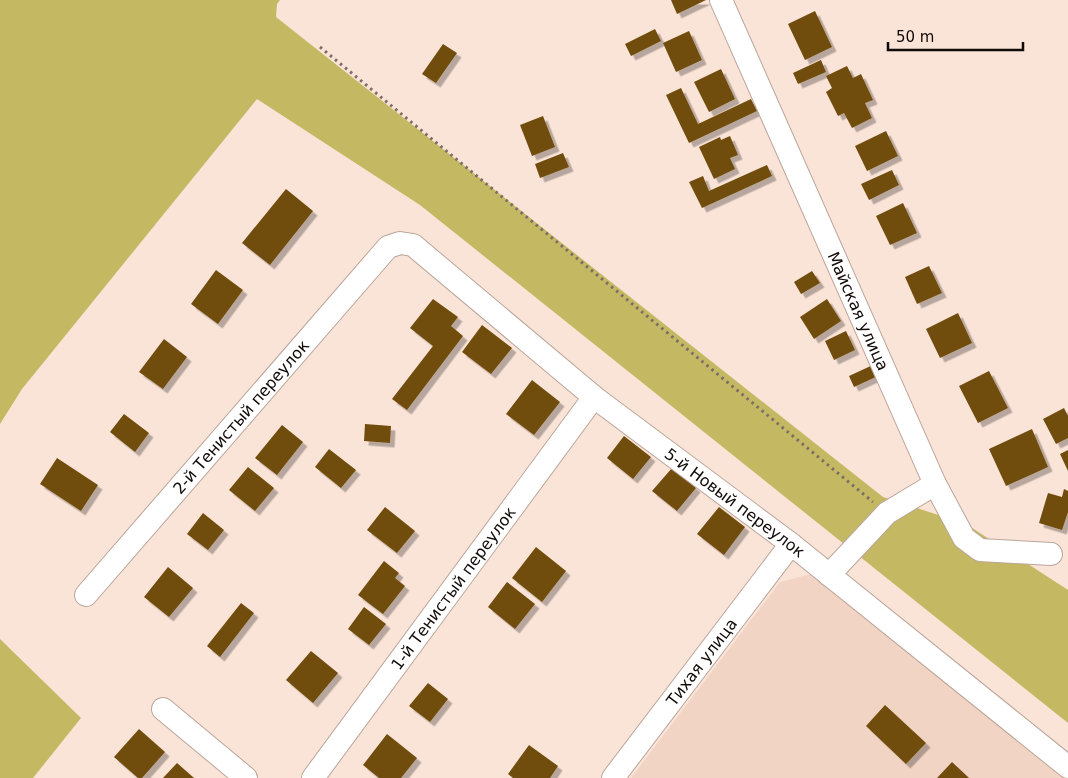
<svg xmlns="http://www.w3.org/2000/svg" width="1068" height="778" viewBox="0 0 1068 778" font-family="'DejaVu Sans',sans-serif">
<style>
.built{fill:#f2d4c5}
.forest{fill:#c4b962}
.building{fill:#714d0d;filter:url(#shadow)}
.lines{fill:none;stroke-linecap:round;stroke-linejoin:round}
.minor-casing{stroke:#bba59a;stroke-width:24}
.path{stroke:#7c6e67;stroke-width:3;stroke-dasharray:2.5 4;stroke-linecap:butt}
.minor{stroke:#fff;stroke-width:22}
.labels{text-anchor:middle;stroke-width:5;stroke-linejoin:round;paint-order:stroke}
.street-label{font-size:16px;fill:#110a07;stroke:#fae3d7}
</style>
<defs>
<filter id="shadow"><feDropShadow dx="4.5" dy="4.5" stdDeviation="0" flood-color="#0004"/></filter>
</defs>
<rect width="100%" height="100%" fill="#fae3d7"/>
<path class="built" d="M 811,574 L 1067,778 L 631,778 L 780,582 Z"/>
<path class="forest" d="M 0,0 L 280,0 L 277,4 L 276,17 L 883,497 L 966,524 L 1068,590 L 1068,723 L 420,205 L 257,99 L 22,389 L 0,424 Z
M 0,639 L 81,718 L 33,778 L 0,778 Z"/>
<path class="building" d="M 671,0 L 706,0 L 677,14 Z
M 815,11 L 832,47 L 805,60 L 788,24 Z
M 655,29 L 661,41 L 631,56 L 625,44 Z
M 689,31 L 702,60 L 676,72 L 663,43 Z
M 443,44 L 457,53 L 436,83 L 422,74 Z
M 821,60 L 826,72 L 798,84 L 793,73 Z
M 847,66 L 853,78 L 861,74 L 873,100 L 865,103 L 872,118 L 852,128 L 844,113 L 838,116 L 826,92 L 832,88 L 826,76 Z
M 721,69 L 735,99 L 709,112 L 694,82 Z
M 681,88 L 698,124 L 751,99 L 757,111 L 689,143 L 666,95 Z
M 543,116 L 555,147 L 532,156 L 520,125 Z
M 886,131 L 898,156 L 867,171 L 855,146 Z
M 730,136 L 738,155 L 730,158 L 735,169 L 714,179 L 699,147 L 720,137 L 721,140 Z
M 563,153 L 569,167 L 540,178 L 535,164 Z
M 767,165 L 772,176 L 702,208 L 689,182 L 703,176 L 709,191 Z
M 892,170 L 899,185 L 869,200 L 861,184 Z
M 286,189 L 313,211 L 270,265 L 242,243 Z
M 903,203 L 917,233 L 890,245 L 876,216 Z
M 929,266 L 942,293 L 917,304 L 905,277 Z
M 216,270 L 243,290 L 218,324 L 191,304 Z
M 812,271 L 820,283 L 801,294 L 794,282 Z
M 433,299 L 458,317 L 451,326 L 463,336 L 407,410 L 392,399 L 433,346 L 410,328 Z
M 827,299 L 841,321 L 814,339 L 800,317 Z
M 958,313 L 972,343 L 940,358 L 926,329 Z
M 482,325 L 512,348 L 491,374 L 462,352 Z
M 846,331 L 855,350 L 834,360 L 825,341 Z
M 164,339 L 187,357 L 163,389 L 139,372 Z
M 875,364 L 880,375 L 854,387 L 849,376 Z
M 989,371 L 1008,408 L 978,423 L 959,386 Z
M 532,380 L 560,402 L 534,435 L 506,414 Z
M 1064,408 L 1068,416 L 1068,438 L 1056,444 L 1043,419 Z
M 124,414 L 149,433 L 135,452 L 110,432 Z
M 365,424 L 391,426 L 390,443 L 364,441 Z
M 282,425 L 303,442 L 277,475 L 255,458 Z
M 1032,429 L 1048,467 L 1006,486 L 989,449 Z
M 624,436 L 651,457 L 633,479 L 607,458 Z
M 329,449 L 356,470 L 341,488 L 315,467 Z
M 1068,450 L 1068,471 L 1060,454 Z
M 57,458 L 98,485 L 81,511 L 40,484 Z
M 248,467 L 274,488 L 255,511 L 229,490 Z
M 672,468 L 696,488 L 677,511 L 652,491 Z
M 1064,489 L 1068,491 L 1068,512 L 1062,530 L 1039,523 L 1048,493 L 1062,497 Z
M 385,507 L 415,531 L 397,553 L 367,530 Z
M 719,507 L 745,527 L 724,555 L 697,534 Z
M 203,513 L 224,530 L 208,550 L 187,534 Z
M 536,547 L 566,571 L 542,602 L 512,578 Z
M 384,561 L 399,573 L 395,578 L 405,586 L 383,614 L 358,595 Z
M 168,567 L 193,588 L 169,617 L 144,597 Z
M 507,582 L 535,604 L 515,629 L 488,607 Z
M 241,603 L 254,613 L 220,657 L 207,646 Z
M 364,607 L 386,624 L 369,645 L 348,629 Z
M 311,651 L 338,673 L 313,703 L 286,680 Z
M 428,683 L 448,699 L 430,722 L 409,706 Z
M 885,705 L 926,743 L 906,764 L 866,726 Z
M 139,729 L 165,752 L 142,778 L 138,778 L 114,757 Z
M 387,734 L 417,758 L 401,778 L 379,778 L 363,765 Z
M 529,745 L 558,766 L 550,778 L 513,778 L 508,774 Z
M 952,762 L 969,778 L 937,778 Z
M 177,763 L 194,778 L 163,778 Z"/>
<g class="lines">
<defs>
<g id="minor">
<path id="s1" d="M 721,0 L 935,484 L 964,538 L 980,550 L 1051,554"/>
<path d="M 829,575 L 887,513 L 935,484"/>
<path id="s2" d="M 86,595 L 388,247 L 400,243 L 413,245 L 594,397 L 791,544 L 1068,767"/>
<path d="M 163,709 L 246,778"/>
<path id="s3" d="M 313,778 L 594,397"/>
<path id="s4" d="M 613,778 L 791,544"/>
</g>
</defs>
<use href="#minor" class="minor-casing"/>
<path class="path" d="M 320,47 L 873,502"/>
<use href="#minor" class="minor"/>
</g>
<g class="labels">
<g class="street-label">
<text dy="6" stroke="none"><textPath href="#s1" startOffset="340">Майская улица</textPath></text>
<text dy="6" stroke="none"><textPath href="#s2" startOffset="236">2-й Тенистый переулок</textPath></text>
<text dy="6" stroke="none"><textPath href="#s2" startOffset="899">5-й Новый переулок</textPath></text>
<text dy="6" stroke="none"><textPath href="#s3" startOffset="236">1-й Тенистый переулок</textPath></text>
<text dy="6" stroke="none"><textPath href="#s4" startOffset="146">Тихая улица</textPath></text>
</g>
</g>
<path d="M888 42v8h135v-8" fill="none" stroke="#110a07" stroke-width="2.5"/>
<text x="896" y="42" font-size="15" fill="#110a07" stroke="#fae3d7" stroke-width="4" paint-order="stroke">50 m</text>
</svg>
